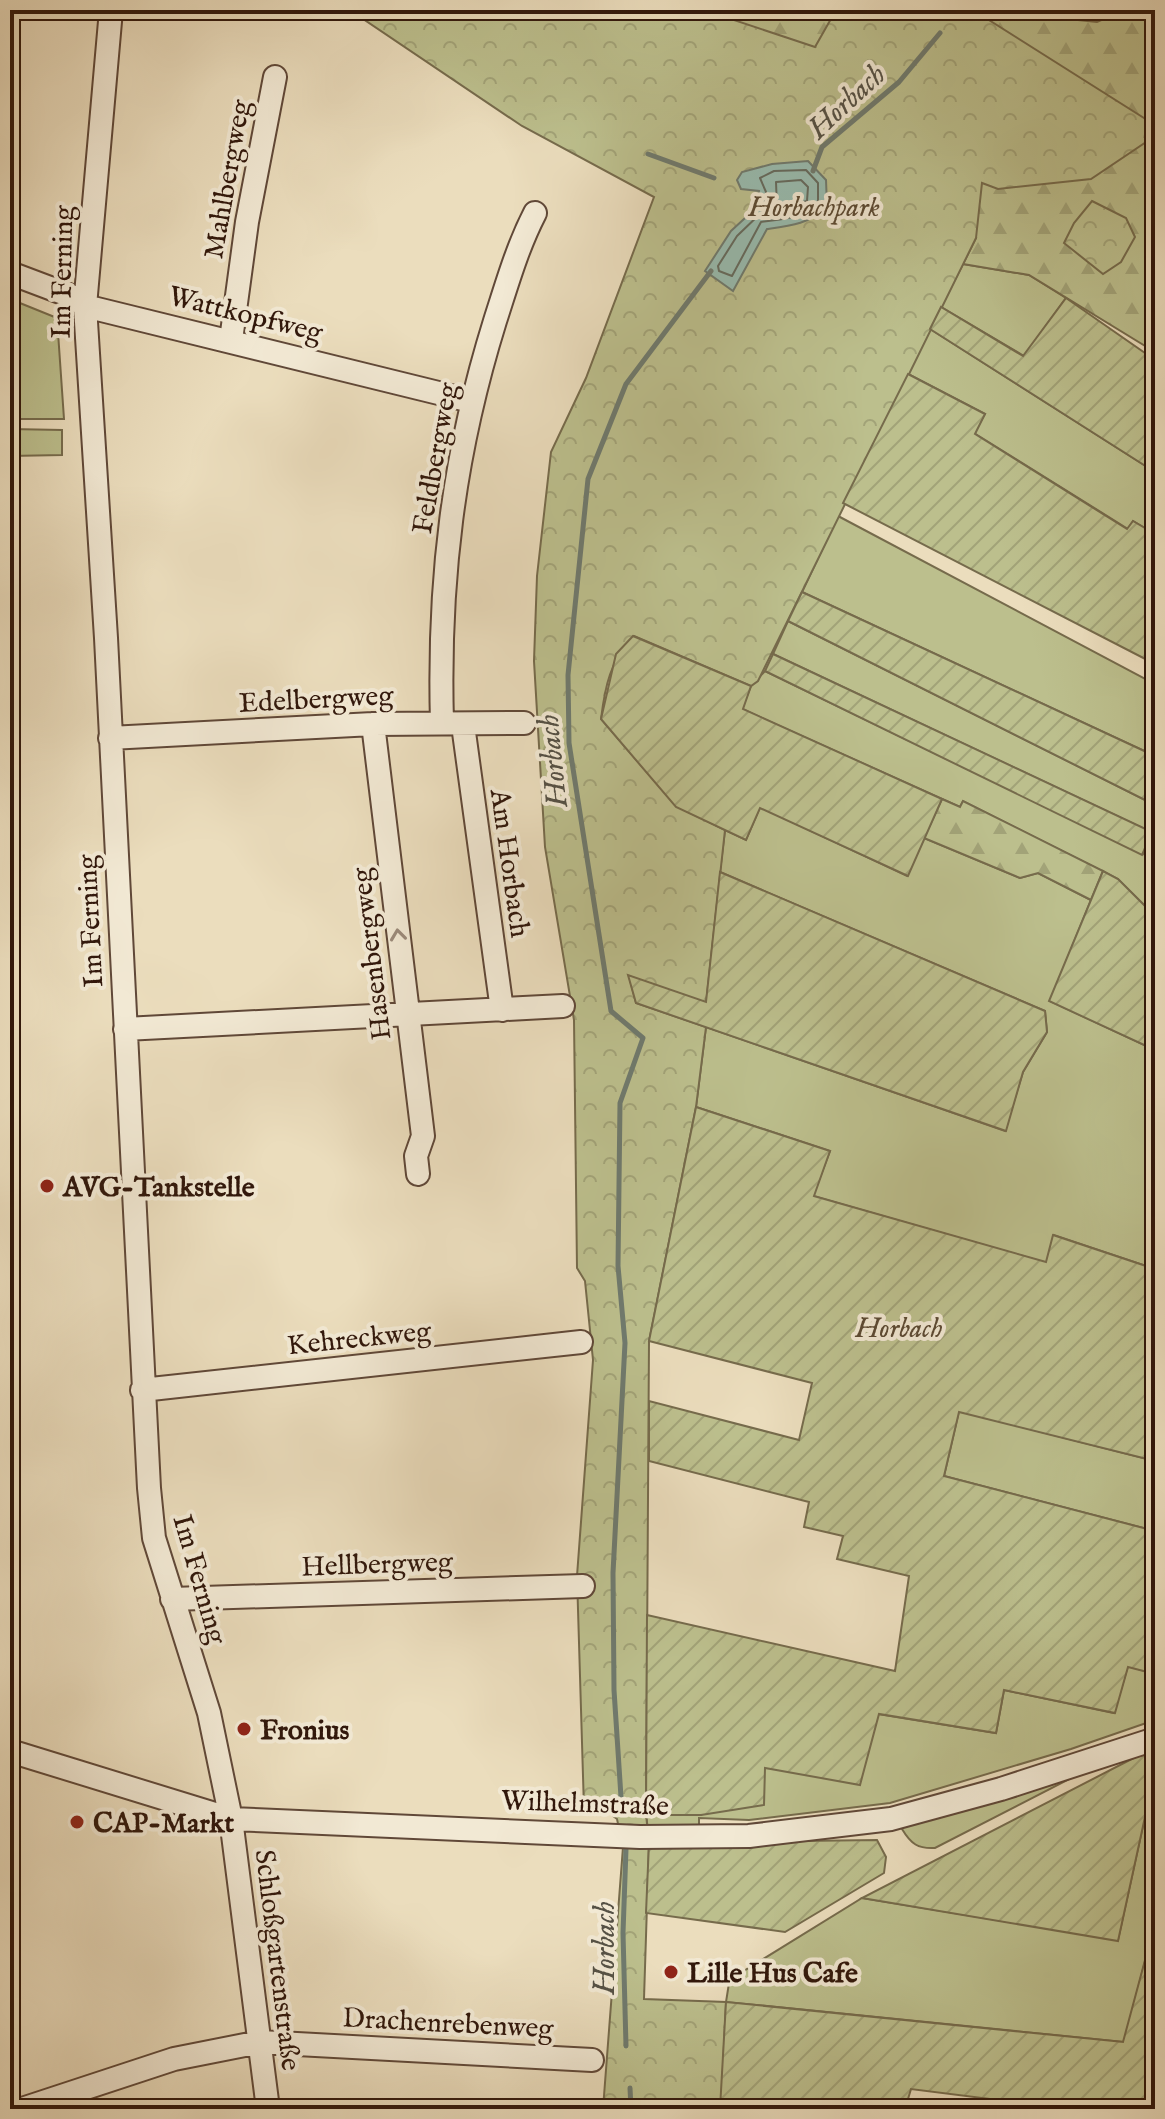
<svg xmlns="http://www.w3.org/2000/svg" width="1165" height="2119" viewBox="0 0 1165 2119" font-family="'IM FELL English',serif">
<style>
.grass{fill:#bcbf8d;stroke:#766b4c;stroke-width:2}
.forest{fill:url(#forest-firs);stroke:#766b4c;stroke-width:2}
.park{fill:url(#park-crowns);stroke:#766b4c;stroke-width:2}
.garden{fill:url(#garden-furrows);stroke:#766b4c;stroke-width:2}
.water{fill:#98bcb0;stroke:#6f7a6e;stroke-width:2}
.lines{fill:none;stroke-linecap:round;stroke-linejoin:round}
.shore{stroke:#646a5e;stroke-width:2}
.stream{stroke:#6f7a6e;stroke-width:5}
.minor-casing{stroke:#604838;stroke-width:26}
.minor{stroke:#f2e9d4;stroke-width:22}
.oneway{stroke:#9b8a7a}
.poi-dot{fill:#8f2418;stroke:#f2e9d4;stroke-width:3}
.labels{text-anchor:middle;stroke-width:8;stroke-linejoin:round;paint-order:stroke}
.street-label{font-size:28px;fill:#31170b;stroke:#f2e9d4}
.park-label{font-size:28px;font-style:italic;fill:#5b4932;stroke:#f2e9d4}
.poi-label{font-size:28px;font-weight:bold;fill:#31170b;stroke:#f2e9d4;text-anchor:start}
.water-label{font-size:30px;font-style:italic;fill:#555145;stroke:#f2e9d4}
</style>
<defs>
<pattern id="forest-firs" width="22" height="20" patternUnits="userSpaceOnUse" patternTransform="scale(2)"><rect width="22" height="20" fill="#bcbf8d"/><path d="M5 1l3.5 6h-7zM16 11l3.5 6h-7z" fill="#a2a378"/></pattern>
<pattern id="park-crowns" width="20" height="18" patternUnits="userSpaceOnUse" patternTransform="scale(2)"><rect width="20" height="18" fill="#bcbf8d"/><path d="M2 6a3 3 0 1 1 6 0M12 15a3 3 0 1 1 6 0" fill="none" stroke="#a2a378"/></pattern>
<pattern id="garden-furrows" width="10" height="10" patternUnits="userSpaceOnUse" patternTransform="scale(2)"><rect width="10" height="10" fill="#bcbf8d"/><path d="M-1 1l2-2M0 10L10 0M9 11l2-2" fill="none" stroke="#a2a378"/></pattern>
</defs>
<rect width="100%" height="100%" fill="#ebddbd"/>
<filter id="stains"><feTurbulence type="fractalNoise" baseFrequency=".0025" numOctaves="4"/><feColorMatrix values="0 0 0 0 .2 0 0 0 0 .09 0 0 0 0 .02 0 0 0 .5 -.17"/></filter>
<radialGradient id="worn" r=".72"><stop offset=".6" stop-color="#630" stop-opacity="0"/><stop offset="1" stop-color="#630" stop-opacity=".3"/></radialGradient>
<path class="grass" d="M 1027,10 L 1124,10 L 1097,22 L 1029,15 Z
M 963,264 L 1029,275 L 1066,298 L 1024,356 L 941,307 Z
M 10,299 L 57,318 L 64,419 L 10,419 Z
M 930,329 L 1155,472 L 1155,534 L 1133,521 L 1128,529 L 974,433 L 985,414 L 908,374 Z
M 10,429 L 62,430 L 62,455 L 10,456 Z
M 838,516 L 1155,684 L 1155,756 L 802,592 Z
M 788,621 L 1155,805 L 1155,916 L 1118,879 L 963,801 L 960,807 L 742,709 L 751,686 L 765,671 L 1143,854 L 1151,832 L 773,654 Z
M 760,807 L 907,876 L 924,838 L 1020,878 L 1038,873 L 1091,900 L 1050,1001 L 1155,1050 L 1155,1269 L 1054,1235 L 1047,1263 L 813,1196 L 830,1151 L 696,1107 L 706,1027 L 1005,1131 L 1023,1072 L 1047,1032 L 1045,1011 L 720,872 L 725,830 L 746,840 Z
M 959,1411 L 1155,1461 L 1155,1531 L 944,1476 Z
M 1128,1666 L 1155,1674 L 1155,1720 L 1071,1749 L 890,1803 L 749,1820 L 699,1818 L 699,1831 L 648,1830 L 646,1815 L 701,1815 L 764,1768 L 878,1714 L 996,1733 L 1004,1690 L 1114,1713 Z
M 1155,1771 L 1155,1923 L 1124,2042 L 726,2002 L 729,1983 L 734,1977 L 862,1898 L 1118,1940 Z
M 1081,1773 L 935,1848 C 918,1849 911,1844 902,1829 L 904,1823 Z"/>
<path class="forest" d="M 524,10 L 1027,10 L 1030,15 L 1097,22 L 1124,10 L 1155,10 L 1155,352 L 1029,275 L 963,264 L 976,238 Z
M 942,799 L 960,807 L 963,801 L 1103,871 L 1091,900 L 1038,873 L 1020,878 L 924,838 Z"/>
<path class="park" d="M 336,10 L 704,10 L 815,47 L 836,10 L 973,10 L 1155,125 L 1155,136 L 1091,179 L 998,189 L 982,183 L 976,238 L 758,681 L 751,686 L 634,636 C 610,661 605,686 601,719 L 676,806 L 725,830 L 706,1003 L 629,976 L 636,1003 L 706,1027 L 696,1107 L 649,1341 L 646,1814 L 649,1843 L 644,1999 L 726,2002 L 721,2109 L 603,2109 L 623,1847 L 617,1819 L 604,1809 L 584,1809 L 577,1576 L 593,1360 L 585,1281 L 577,1268 L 574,1020 L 545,847 L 534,661 L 537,576 L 551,452 L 586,378 L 654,197 L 522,126 L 363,19 Z
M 1092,201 L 1126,218 L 1135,237 L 1121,262 L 1103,274 L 1064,243 L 1074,223 Z"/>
<path class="garden" d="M 1066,298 L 1155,360 L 1155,472 L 930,329 L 941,307 L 1023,356 Z
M 908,374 L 985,414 L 975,434 L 1127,529 L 1133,521 L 1155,534 L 1155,664 L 843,503 Z
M 802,592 L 1155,756 L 1155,805 L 788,621 Z
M 633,636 L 751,686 L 743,709 L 942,799 L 908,876 L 760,808 L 746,840 L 676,807 L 601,719 L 616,654 Z
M 773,654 L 1152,832 L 1142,855 L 765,671 Z
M 1103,871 L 1118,879 L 1155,916 L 1155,1050 L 1049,1001 Z
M 720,872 L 1045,1011 L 1047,1032 L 1023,1072 L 1006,1131 L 636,1003 L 628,975 L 706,1002 Z
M 696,1107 L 830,1151 L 814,1196 L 1046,1262 L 1053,1235 L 1155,1269 L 1149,1298 L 1155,1300 L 1155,1461 L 959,1412 L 944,1476 L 1155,1531 L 1155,1674 L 1128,1667 L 1115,1713 L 1004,1690 L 996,1733 L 879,1714 L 860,1785 L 765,1768 L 764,1805 L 701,1815 L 646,1815 L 647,1615 L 895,1671 L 909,1576 L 837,1559 L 843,1536 L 804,1527 L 809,1502 L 649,1461 L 649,1401 L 799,1440 L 812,1383 L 649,1341 Z
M 1155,1747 L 1155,1771 L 1118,1941 L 862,1898 Z
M 877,1840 L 886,1857 L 884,1873 L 785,1932 L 646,1913 L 649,1843 Z
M 1155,1923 L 1155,2109 L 1070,2109 L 911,2089 L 905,2109 L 720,2109 L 726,2002 L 1123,2042 Z"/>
<path class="water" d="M 808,161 L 826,180 L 827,206 C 810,224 790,226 767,229 L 733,291 L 705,271 L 731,231 L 757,207 L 759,191 L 741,189 L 737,180 L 742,172 L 772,164 Z"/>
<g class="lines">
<path class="shore" d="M 806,170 L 818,183 L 818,204 C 804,219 779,219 761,222 L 732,276 L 719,271 L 718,266 L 737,236 L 764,210 L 766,192 L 760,178 L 774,171 Z
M 801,180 L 808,187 L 807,201 L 777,208 L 776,182 Z"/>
<path class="stream" d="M 648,154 L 714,178
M 813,171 L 822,147 L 899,82 L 940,33
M 621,1797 L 614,1690 L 613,1573 L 625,1343 L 618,1266 L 620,1103 L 643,1038 L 611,1011 L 569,743 L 568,675 L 588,479 L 626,384 L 711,271
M 626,2046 L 623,1933 L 626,1849
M 630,2088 L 631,2109"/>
<defs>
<path id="minor" d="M 111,10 L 85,306 L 106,638 L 149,1488 L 154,1538 L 209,1713 L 231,1819 L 268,2109
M 10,273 L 71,296 L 85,306 L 471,401
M 231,340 L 247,222 L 275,77
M 442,723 C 438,581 453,456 495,321 C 507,284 517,248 535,213
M 373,724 L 423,1136 L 416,1156 L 418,1174
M 463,725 L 502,1010
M 110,738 L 373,724 L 524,723
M 125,1029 L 563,1006
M 142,1390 L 581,1342
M 172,1599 L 583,1586
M 10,1751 L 231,1819 L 640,1837 L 749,1836 L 891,1819 L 1001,1789 L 1155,1739
M 22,2109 L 174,2059 L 260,2042 L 592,2060"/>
</defs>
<use href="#minor" class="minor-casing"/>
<use href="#minor" class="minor"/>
</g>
<defs><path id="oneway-chevron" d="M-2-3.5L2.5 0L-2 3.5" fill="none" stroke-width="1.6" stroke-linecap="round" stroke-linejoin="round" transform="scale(2)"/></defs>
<use class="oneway" href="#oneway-chevron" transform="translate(398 935) rotate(-97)"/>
<g class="poi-dot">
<circle cx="47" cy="1186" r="8"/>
<circle cx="244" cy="1729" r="8"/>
<circle cx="77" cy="1822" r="8"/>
<circle cx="671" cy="1972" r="8"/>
</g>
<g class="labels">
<g class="street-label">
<text transform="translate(226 179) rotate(-80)" y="10">Mahlbergweg</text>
<text transform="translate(61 272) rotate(-89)" y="10">Im Ferning</text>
<text transform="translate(246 313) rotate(14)" y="10">Wattkopfweg</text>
<text transform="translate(434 458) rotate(-80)" y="10">Feldbergweg</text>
<text transform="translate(316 698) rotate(-3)" y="10">Edelbergweg</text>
<text transform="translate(511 863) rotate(82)" y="10">Am Horbach</text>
<text transform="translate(89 921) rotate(-93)" y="10">Im Ferning</text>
<text transform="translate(370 954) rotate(-97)" y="10">Hasenbergweg</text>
<text transform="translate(359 1337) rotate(-6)" y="10">Kehreckweg</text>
<text transform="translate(377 1563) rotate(-2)" y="10">Hellbergweg</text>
<text transform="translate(201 1579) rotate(74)" y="10">Im Ferning</text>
<text transform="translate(585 1802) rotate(2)" y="10">Wilhelmstraße</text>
<text transform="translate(279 1960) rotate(83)" y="10">Schloßgartenstraße</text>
<text transform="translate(448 2022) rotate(3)" y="10">Drachenrebenweg</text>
</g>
<g class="park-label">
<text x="814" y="216">Horbachpark</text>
<text x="899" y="1337">Horbach</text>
</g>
<g class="poi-label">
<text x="63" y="1196">AVG-Tankstelle</text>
<text x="260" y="1739">Fronius</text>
<text x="93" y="1832">CAP-Markt</text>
<text x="687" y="1982">Lille Hus Cafe</text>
</g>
<g class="water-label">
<text transform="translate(846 101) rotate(-43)" y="10">Horbach</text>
<text transform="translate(552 761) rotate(-96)" y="10">Horbach</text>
<text transform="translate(604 1948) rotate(-90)" y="10">Horbach</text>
</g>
</g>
<rect width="1165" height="2119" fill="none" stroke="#ebddbd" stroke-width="40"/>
<rect x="12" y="12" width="1141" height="2095" fill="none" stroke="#31170b" stroke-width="4"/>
<rect x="20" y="20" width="1125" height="2079" fill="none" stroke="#31170b" stroke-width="2"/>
<rect width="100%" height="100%" filter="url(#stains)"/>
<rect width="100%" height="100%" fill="url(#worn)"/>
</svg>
